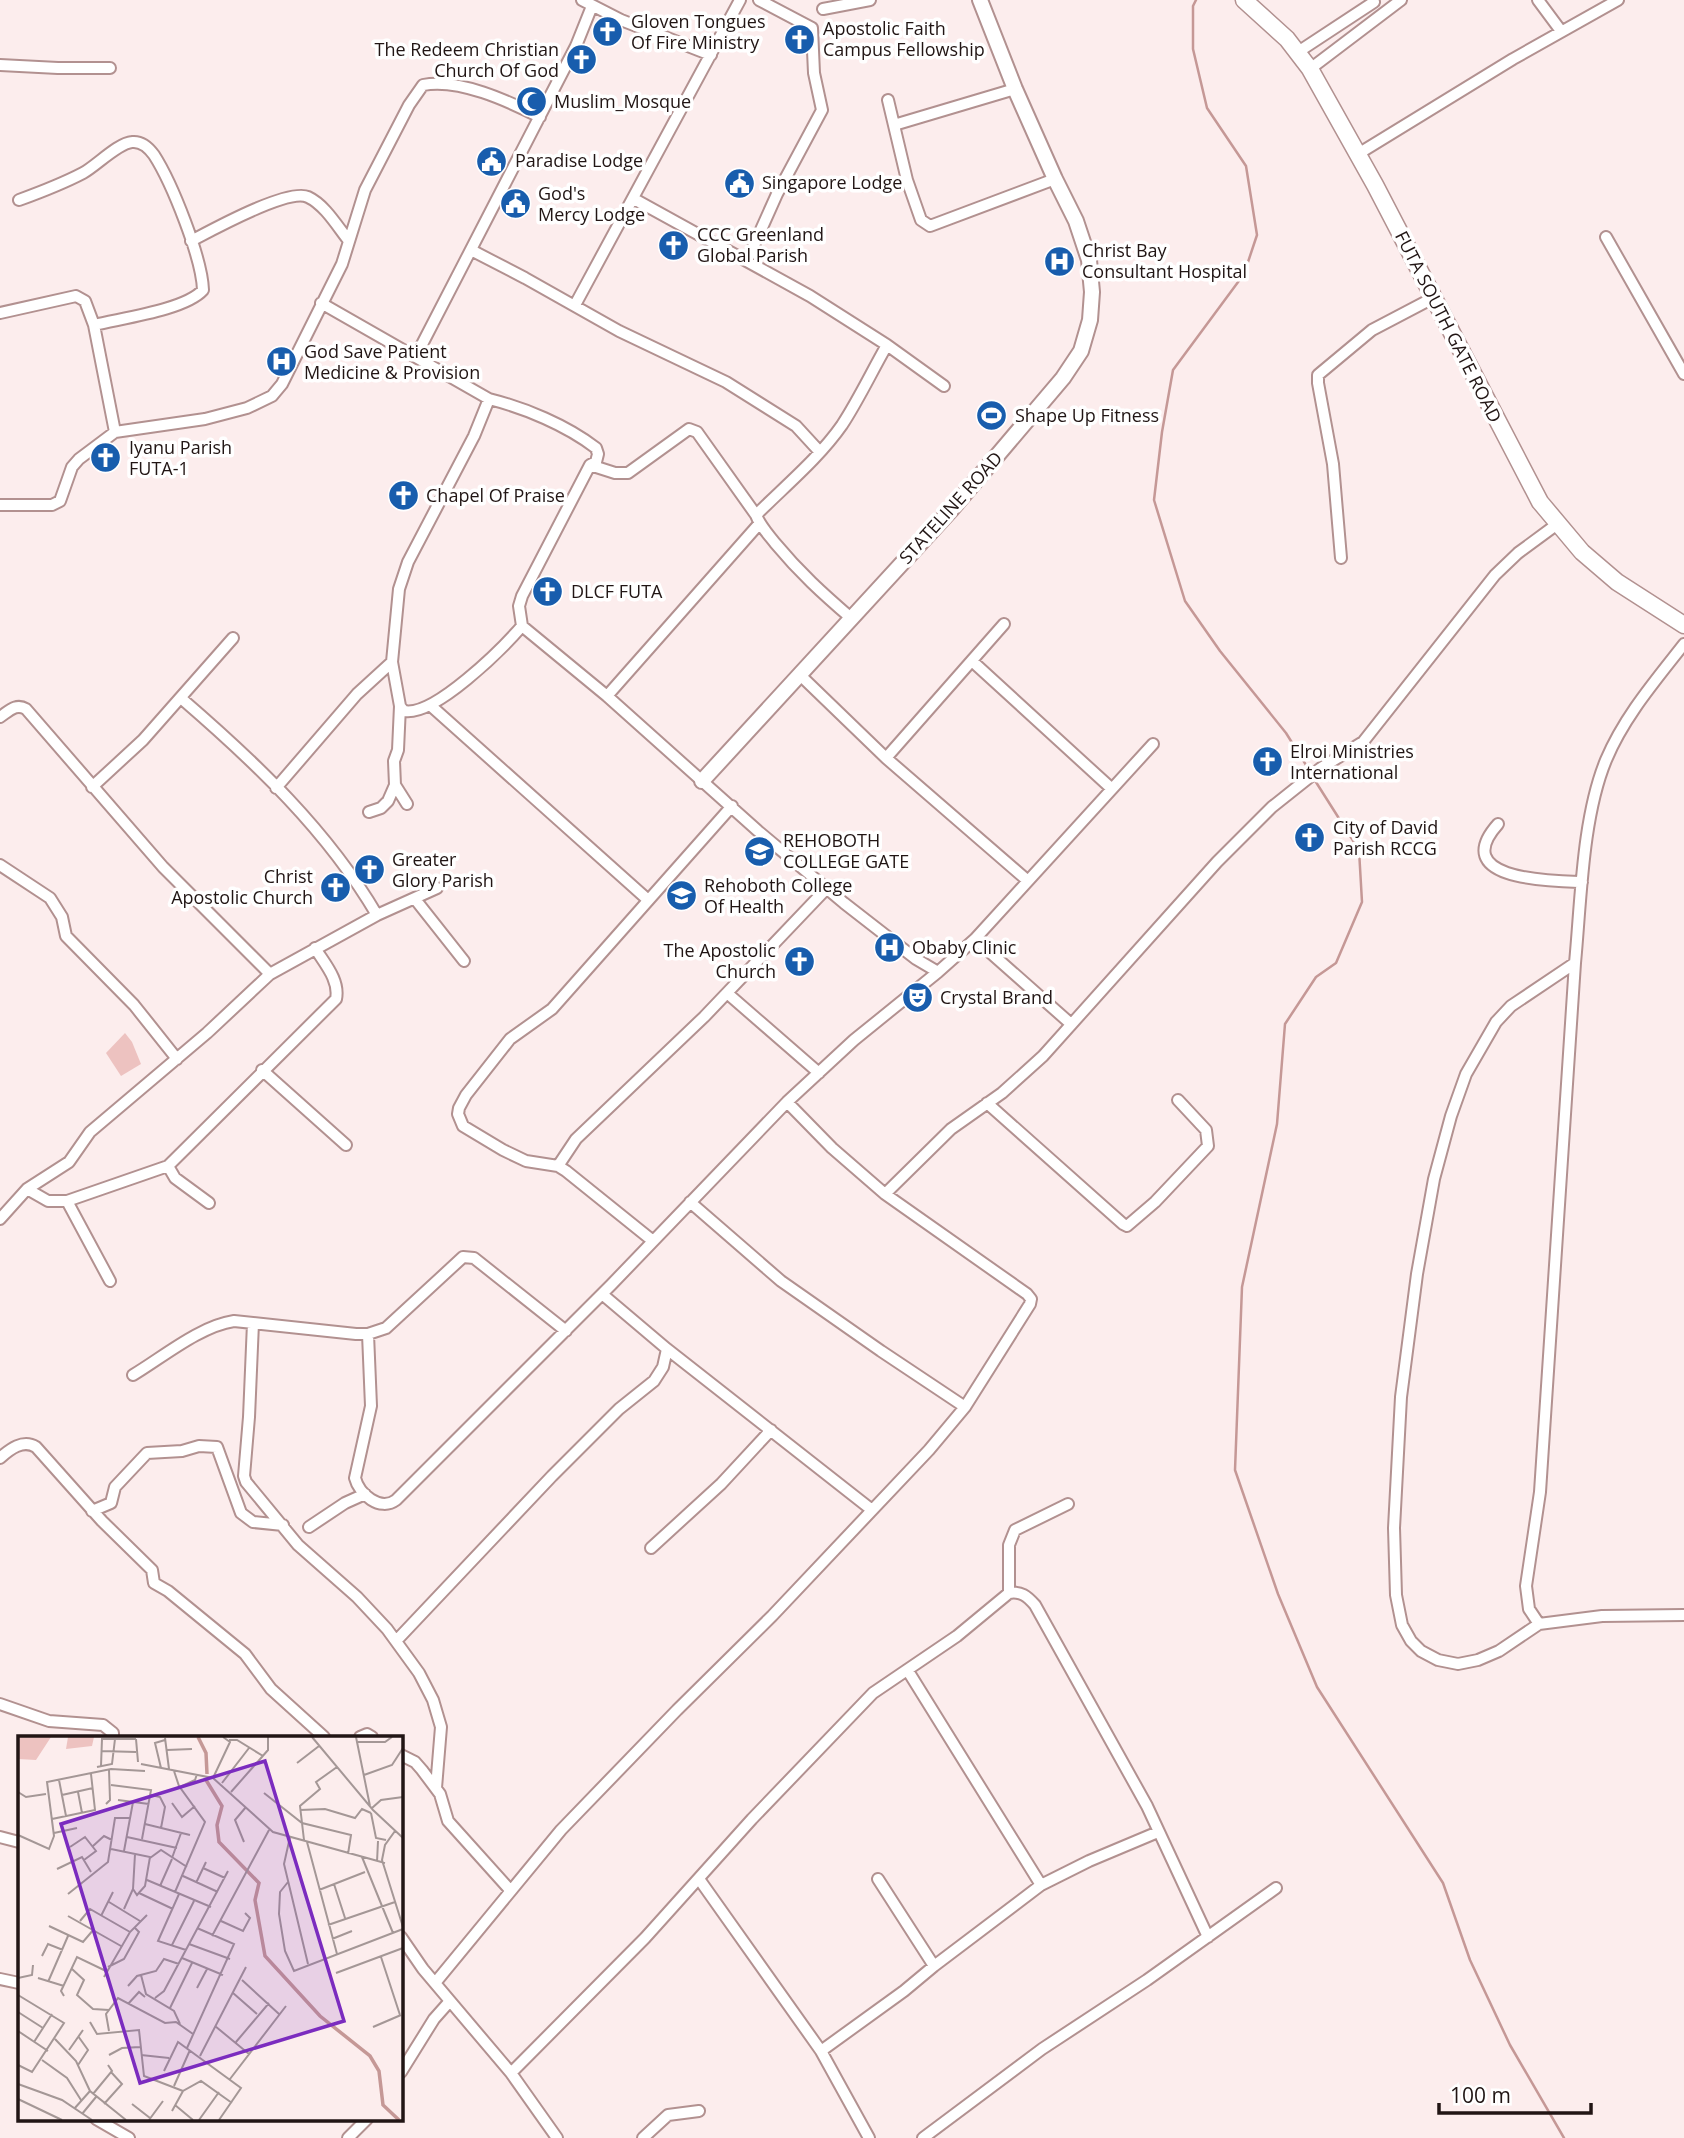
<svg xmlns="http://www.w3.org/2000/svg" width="1684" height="2138" viewBox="0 0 1684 2138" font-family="'Open Sans',sans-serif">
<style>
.green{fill:#edc2c0}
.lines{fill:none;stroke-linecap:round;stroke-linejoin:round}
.stream{stroke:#c59896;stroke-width:2.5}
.minor-casing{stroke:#b29190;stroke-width:14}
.tertiary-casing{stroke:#b29190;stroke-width:18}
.secondary-casing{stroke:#b29190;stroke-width:19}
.minor{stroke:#fff;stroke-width:10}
.tertiary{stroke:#fff;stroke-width:14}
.secondary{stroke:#fff;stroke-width:16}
.labels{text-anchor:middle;stroke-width:7;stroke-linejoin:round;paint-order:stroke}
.poi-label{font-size:18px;fill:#211514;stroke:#fff;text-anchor:start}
.street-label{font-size:18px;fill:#211514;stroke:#fff}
.inset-river{fill:none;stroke:#c59896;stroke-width:3.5}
.inset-road{fill:none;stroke:#a49796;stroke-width:2}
.view{fill:#7b2cbf;fill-opacity:0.15;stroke:#7b2cbf;stroke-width:3.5}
.inset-edge{fill:none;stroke:#211514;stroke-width:3.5}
</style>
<rect width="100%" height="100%" fill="#fceded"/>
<path class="green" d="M 125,1033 L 132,1042 L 141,1064 L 121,1076 L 106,1053 Z"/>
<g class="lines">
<path class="stream" d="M 1196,0 L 1193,6 L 1193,49 L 1207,108 L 1246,166 L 1257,235 L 1244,274 L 1173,370 L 1162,432 L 1154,500 L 1185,601 L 1220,651 L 1286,733 L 1311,773
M 1314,779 L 1359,850 L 1362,902 L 1336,963 L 1316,977 L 1285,1024 L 1277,1124 L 1242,1287 L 1235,1470 L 1278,1594 L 1317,1687 L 1443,1883 L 1470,1960 L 1510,2045 L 1564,2138"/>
<defs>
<path id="minor" d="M 582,0 L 621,20 L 711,55
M 1538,0 L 1561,31
M 823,9 L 870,0
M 1298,52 L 1374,2
M 0,65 L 58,68 L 110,68
M 1310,69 L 1401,0
M 888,100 L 907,180 L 921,220 L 930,226 L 1055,179
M 894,125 L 1015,89
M 1358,154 L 1513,59 L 1618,0
M 634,199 L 810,296 L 887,345 L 944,386
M 19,200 C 41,192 62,184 83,173 C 96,166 118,143 132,142 C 141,141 149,148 154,155 C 172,183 202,258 203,290 C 185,310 122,318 94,325
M 1606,237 L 1684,374
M 191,241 C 212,230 288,188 308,197 C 325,205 337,226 349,241
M 471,250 L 525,278 L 619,331 L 726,382 L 796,426 L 819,451
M 747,261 L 777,194 L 822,110 L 814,73 L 812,28 L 759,0
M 321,303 L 489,399 C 525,408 566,425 596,448 L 598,454 L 596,462 L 590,465 L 522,596 L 519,606 L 522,626 L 607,696 L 758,831 L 844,903 L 916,959 L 938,972
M 575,305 L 740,0
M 0,313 L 76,296 L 85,301 L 94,325 L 115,432
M 416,356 L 576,46 L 592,6
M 590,465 L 615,473 L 628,473 L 689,429 L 697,432 L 756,515 C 760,526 768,534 775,543 C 800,573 822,593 851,618
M 0,505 L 52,505 L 60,501 L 72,467 L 79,459 L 115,432 L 205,419 L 247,408 L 272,396 L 282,384 L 342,264 L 365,190 L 409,105 L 423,85 C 459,78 508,101 540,117
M 756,515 C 785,486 819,458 842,425 C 859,399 872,371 887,345
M 1341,558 L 1333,464 L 1318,383 L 1318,375 L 1372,330 L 1433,298
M 972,661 L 1112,789
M 392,662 L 400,706 L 404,711 C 434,717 502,649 522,626
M 799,674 L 886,758 L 1028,881
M 607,696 L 759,524
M 182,699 C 255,762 327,830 377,915
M 430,705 L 647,899
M 0,717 C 9,711 16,703 26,709 L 163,867 L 270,974
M 886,758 L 1004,624
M 395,785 L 407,804
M 92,787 L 143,740 L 233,638
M 276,788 L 357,694 L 392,662 L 399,589 L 408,562 L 474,436 L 489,399
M 369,812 L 381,808 L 388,801 L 395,785 L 394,761 L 398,750 L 400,706
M 1498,824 C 1448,880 1550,881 1582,882
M 0,865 L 50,898 L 62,917 L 66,936 L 134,1005 L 177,1059
M 415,899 L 464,961
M 975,939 L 1071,1024
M 1575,963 L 1511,1006 L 1496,1022 L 1466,1074 L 1451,1116 L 1434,1179 L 1417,1274 L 1401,1397 L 1394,1528 L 1396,1595 L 1402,1625 L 1411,1641 L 1421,1651 L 1438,1660 L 1458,1664 L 1478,1660 L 1499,1651 L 1539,1624 L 1602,1616 L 1684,1615
M 727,993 L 819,1073
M 262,1070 L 346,1145
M 987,1103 L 1123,1224 L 1127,1226 L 1155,1202 L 1208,1146 L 1206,1130 L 1178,1100
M 168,1166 L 175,1178 L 209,1203
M 558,1166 L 576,1139 L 704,1017 L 827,888
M 27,1189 L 48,1201 L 67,1201 L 168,1166 L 336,999 C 340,980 324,963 315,948
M 885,1194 L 951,1129 L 1002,1093 L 1043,1056 L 1217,862 L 1272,807 L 1321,768 L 1363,742 L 1495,575 L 1518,553 L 1556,525
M 67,1201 L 110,1281
M 690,1202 L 781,1281 L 881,1351 L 965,1407
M 0,1219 L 27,1189 L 69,1162 L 90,1132 L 207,1033 L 270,974 L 377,915 L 437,888
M 653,1241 L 566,1171 L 558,1166 L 526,1161 L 503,1150 L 463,1126 L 458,1114 L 459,1108 L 466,1095 L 510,1039 L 552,1009 L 732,806
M 602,1294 L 667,1349 L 872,1510
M 253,1323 L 249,1417 L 244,1476 L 246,1482 L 298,1545 L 357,1597 L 387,1629 L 419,1673 L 433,1700 L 441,1727 L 436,1788
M 368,1334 L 371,1406 L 355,1478 C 359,1494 380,1512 396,1500 L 611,1285 L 787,1102 L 854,1040 L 938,972 L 975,939 L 1153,744
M 133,1375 C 163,1357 200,1326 234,1321 L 356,1334 L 368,1334 L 386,1328 L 463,1257 L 474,1258 L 566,1331
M 0,1458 C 10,1449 23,1439 36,1447 L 102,1521 L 152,1570 L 154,1583 L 168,1591 L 245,1654 L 271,1689 L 324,1737
M 92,1511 L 111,1503 L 115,1487 L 147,1453 L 182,1451 L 199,1446 L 217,1447 L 241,1513 L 253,1522 L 283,1525
M 309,1527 L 345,1503 L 365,1494
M 651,1548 L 721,1484 L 771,1430
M 1009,1593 L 1009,1545 L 1015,1530 L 1068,1504
M 1539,1624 L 1529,1609 L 1526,1586 L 1540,1492 L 1575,963 C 1581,901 1582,818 1606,760 C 1624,717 1655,681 1684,644
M 396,1641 L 552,1476 L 619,1409 L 654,1381 L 663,1367 L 667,1349
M 908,1671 L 1041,1885
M 0,1704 L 49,1721 L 103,1725 L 113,1733 L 113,1737
M 360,1737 L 367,1734 L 372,1737
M 401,1755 L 415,1762 L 422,1770 L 440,1794 L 448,1821 L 510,1890
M 0,1837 L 19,1842
M 699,1879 L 821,2051 L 869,2138
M 878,1879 L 934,1966
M 401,1937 L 423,1969 L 511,2073 L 557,2138
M 0,1979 L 19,1983
M 435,1983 L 561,1830 L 677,1710 L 772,1616 L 929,1450 L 965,1407 L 1030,1304 L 1031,1299 L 1027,1294 L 885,1194 L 832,1148 L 787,1102
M 821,2051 L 904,1991 L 934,1966 L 1041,1885 L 1089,1861 L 1158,1832
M 401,2072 L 434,2019 L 450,2001
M 511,2073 L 645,1938 L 752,1819 L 873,1693 L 957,1636 L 1009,1593 C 1021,1591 1027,1596 1035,1605 L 1147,1806 L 1208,1937
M 96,2119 L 129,2138
M 348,2138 L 367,2119
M 643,2138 L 668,2115 L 699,2111
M 923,2138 L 1042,2049 L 1147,1980 L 1276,1888"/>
<path id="tertiary" d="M 702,781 L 951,510 L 1063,378 L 1081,351 L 1090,320 L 1092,292 L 1089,260 L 1076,221 L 1055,179 L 1015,89 L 980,0"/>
<path id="secondary" d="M 1244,0 L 1287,39 L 1310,69 L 1375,185 L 1540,502 L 1582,552 L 1617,582 L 1684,625"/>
</defs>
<use href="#minor" class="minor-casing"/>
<use href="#tertiary" class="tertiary-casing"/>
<use href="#secondary" class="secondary-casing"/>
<use href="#minor" class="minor"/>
<use href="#tertiary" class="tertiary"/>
<use href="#secondary" class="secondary"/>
</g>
<defs>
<symbol id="church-disc" viewBox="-11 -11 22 22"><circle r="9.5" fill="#185dad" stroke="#fff"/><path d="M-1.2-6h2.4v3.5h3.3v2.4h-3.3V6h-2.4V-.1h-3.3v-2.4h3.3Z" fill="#fff"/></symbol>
<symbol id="mosque-disc" viewBox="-11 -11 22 22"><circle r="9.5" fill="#185dad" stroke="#fff"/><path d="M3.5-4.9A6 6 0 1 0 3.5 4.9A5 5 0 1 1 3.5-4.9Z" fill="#fff"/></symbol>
<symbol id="civic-disc" viewBox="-11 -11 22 22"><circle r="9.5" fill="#185dad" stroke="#fff"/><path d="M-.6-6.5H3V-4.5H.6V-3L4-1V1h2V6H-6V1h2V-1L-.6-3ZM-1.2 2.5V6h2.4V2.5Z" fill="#fff"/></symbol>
<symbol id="hospital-disc" viewBox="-11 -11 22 22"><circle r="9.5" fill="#185dad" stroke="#fff"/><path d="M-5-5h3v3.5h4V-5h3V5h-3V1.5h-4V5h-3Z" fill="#fff"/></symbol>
<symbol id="stadium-disc" viewBox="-11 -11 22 22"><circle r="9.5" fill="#185dad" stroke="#fff"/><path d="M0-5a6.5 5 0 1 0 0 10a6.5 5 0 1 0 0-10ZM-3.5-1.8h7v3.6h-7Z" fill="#fff"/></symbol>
<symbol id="university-disc" viewBox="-11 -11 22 22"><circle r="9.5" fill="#185dad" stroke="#fff"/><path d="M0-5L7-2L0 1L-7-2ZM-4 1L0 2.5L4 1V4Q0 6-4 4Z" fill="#fff"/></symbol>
<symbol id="theatre-disc" viewBox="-11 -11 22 22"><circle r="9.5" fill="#185dad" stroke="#fff"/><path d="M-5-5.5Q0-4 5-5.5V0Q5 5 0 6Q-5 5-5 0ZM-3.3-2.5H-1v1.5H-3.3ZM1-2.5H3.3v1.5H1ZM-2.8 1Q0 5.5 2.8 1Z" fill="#fff"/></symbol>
</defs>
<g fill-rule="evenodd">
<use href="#church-disc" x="590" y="14" width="35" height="35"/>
<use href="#church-disc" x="782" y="22" width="35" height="35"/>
<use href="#church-disc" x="564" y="42" width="35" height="35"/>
<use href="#mosque-disc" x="514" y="84" width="35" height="35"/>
<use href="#civic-disc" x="474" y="144" width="35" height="35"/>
<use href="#civic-disc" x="722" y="166" width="35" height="35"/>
<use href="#civic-disc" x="498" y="186" width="35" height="35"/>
<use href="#church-disc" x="656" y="228" width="35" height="35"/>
<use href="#hospital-disc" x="1042" y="244" width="35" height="35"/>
<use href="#hospital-disc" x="264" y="344" width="35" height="35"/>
<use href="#stadium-disc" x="974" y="398" width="35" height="35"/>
<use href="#church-disc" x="88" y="440" width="35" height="35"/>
<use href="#church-disc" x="386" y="478" width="35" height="35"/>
<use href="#church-disc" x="530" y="574" width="35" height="35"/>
<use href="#church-disc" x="1250" y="744" width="35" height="35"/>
<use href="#church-disc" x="1292" y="820" width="35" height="35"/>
<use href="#university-disc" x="742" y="834" width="35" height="35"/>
<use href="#church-disc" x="352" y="852" width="35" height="35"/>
<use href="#church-disc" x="318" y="870" width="35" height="35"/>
<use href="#university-disc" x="664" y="878" width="35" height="35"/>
<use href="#hospital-disc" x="872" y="930" width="35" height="35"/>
<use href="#church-disc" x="782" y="944" width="35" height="35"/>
<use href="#theatre-disc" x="900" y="980" width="35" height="35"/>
</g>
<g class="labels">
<g class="poi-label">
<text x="631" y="28">Gloven Tongues<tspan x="631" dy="21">Of Fire Ministry</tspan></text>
<text x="823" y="35">Apostolic Faith<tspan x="823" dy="21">Campus Fellowship</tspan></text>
<text x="559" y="56" text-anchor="end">The Redeem Christian<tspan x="559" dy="21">Church Of God</tspan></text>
<text x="554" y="108">Muslim_Mosque</text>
<text x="515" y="167">Paradise Lodge</text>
<text x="762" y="189">Singapore Lodge</text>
<text x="538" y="200">God's<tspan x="538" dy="21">Mercy Lodge</tspan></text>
<text x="697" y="241">CCC Greenland<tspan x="697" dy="21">Global Parish</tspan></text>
<text x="1082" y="257">Christ Bay<tspan x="1082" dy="21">Consultant Hospital</tspan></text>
<text x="304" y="358">God Save Patient<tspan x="304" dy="21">Medicine &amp; Provision</tspan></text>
<text x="1015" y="422">Shape Up Fitness</text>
<text x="129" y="454">Iyanu Parish<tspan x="129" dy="21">FUTA-1</tspan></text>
<text x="426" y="502">Chapel Of Praise</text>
<text x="571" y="598">DLCF FUTA</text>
<text x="1290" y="758">Elroi Ministries<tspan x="1290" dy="21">International</tspan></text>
<text x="1333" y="834">City of David<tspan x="1333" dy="21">Parish RCCG</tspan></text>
<text x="783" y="847">REHOBOTH<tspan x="783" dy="21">COLLEGE GATE</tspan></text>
<text x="392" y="866">Greater<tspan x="392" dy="21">Glory Parish</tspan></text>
<text x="313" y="883" text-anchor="end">Christ<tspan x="313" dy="21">Apostolic Church</tspan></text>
<text x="704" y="892">Rehoboth College<tspan x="704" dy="21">Of Health</tspan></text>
<text x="912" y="954">Obaby Clinic</text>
<text x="776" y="957" text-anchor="end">The Apostolic<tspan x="776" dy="21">Church</tspan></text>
<text x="940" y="1004">Crystal Brand</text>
</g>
<g class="street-label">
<text transform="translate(1448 327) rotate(63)" y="6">FUTA SOUTH GATE ROAD</text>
<text transform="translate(951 508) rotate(-48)" y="6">STATELINE ROAD</text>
</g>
</g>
<g transform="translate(18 1736)">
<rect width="385" height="385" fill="#fceded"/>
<path d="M 0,1 L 33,1 L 18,24 L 0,23 ZM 50,1 L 76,1 L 74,10 L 48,13 Z" fill="#edc2c0"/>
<path class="inset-river" d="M 180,1 L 188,17 L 189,38M 188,44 L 204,70 L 199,89 L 201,106 L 241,147 L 237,164 L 247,220 L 302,280 L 352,320 L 361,335 L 365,369 L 381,384"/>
<path class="inset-road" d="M 294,1 L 355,74 L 385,102M 338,1 L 352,70M 147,2 L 151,33M 118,3 L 120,26M 211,4 L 219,4 L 245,20M 340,6 L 367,6 L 374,1M 149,14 L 174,13M 83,15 L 118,16M 279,27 L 301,10M 123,28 L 195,42 L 255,96 L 367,127M 83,30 L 84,3 L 118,3M 79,31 L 94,28 L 97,3M 143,32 L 137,7 L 147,4M 156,35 L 161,50 L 187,86 L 157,156M 346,39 L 374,29 L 385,12M 195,42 L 212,6 L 205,1M 41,44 L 48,80M 204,47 L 231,12M 93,49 L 133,54 L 124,103M 162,51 L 177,44 L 179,38M 0,56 L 8,61 L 28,58M 60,56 L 64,77M 213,56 L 250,14 L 250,1M 246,57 L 284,87 L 333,99 L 330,118M 44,59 L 75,52M 133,59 L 142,61 L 147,71 L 143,92M 100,64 L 131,68M 154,67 L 164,81 L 177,70M 88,68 L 92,64 L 91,34M 354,72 L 363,64 L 385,61M 282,74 L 307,73 L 337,82 L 344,73 L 353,77M 353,77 L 358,102 L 368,104M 34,83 L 77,74 L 73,38M 127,88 L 172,99M 377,95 L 367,109 L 364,124 L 385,191M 36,97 L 59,92M 0,99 L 31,113 L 36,100 L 29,46 L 93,33 L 127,35M 109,101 L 159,112M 272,101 L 266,128 L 290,228M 286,104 L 282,70 L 302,53 L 298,46 L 319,31M 226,106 L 217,84 L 228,71M 289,106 L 319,218M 75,110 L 86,100 L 94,104M 52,111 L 67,101 L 78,115 L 66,124M 93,113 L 132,121 L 127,150 L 119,159 L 115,153M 106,115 L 115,66M 344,121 L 375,197M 132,122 L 143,114 L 169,131M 154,122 L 163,97M 359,126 L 360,105M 185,132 L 207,142M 39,133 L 64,121 L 73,136M 165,140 L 200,156M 129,144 L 193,171M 270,146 L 262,156 L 261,178 L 267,215 L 276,235 L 385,193M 178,147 L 188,126M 316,148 L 327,182M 142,150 L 154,123M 301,154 L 347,136M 121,157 L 155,173M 50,158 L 90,126 L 97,82 L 113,82M 161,158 L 140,205 L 168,214M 91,166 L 122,185M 106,173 L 115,153 L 117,118M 50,180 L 103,210M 83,180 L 95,156M 62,185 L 72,173 L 112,196M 203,185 L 225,195 L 232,182 L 227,177M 310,189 L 377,166M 31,190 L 65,206 L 76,193M 194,200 L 251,94M 314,203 L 334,195M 171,208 L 212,223M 154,209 L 176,165M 24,220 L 30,208 L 45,214M 363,221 L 382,279M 164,222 L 205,239M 90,231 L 106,223 L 121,196 L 116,191M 54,233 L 66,244 L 59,259 L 75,273 L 91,274M 318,237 L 385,212M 123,239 L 128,258 L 156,275 L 162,288M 86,241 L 112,196 L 129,179M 0,242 L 14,239 L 15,229M 20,242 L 46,250M 224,244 L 261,278M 30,246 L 50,200M 110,250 L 119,240 L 138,235 L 146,223 L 161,228M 179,252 L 189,233M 215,257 L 239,278M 0,259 L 46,287 L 14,336 L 0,329M 46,260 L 43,255 L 59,221 L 88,235M 137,262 L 146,255 L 210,135M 110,268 L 121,256 L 127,261M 152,272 L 174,227M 0,276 L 25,292M 72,286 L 79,298 L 121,294 L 126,340 L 165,355M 197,290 L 231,318M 355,291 L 383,279M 0,295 L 30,315M 91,295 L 88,278 L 100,262 L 147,287 L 158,286 L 175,298M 60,300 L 70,314 L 60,329M 37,303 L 58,325 L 72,355 L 108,384M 16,306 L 34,278M 218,306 L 251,267M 169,312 L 216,208 L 179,192M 51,314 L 65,294M 91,319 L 104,312 L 122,311M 123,319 L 151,322M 182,320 L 228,231M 24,324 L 49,342 L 63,364M 146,335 L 160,306 L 223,352 L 201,384M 212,343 L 268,270M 0,348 L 44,364 L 74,384M 156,350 L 172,314M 75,358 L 94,335 L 90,329M 0,363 L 44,384M 86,368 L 104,348 L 93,336M 114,368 L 132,382M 157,369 L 175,384M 56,373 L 72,355M 154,375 L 165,355 L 183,345 L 214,367M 64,378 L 78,361M 131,384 L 145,365M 181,384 L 201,356"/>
<path class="view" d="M 247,25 L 326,285 L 122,347 L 43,88 Z"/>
<rect width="385" height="385" class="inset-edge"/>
</g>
<path d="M1439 2103v10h152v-10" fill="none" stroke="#211514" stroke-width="3.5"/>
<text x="1450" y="2103" font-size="21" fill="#211514" stroke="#ffffff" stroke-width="5" paint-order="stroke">100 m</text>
</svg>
